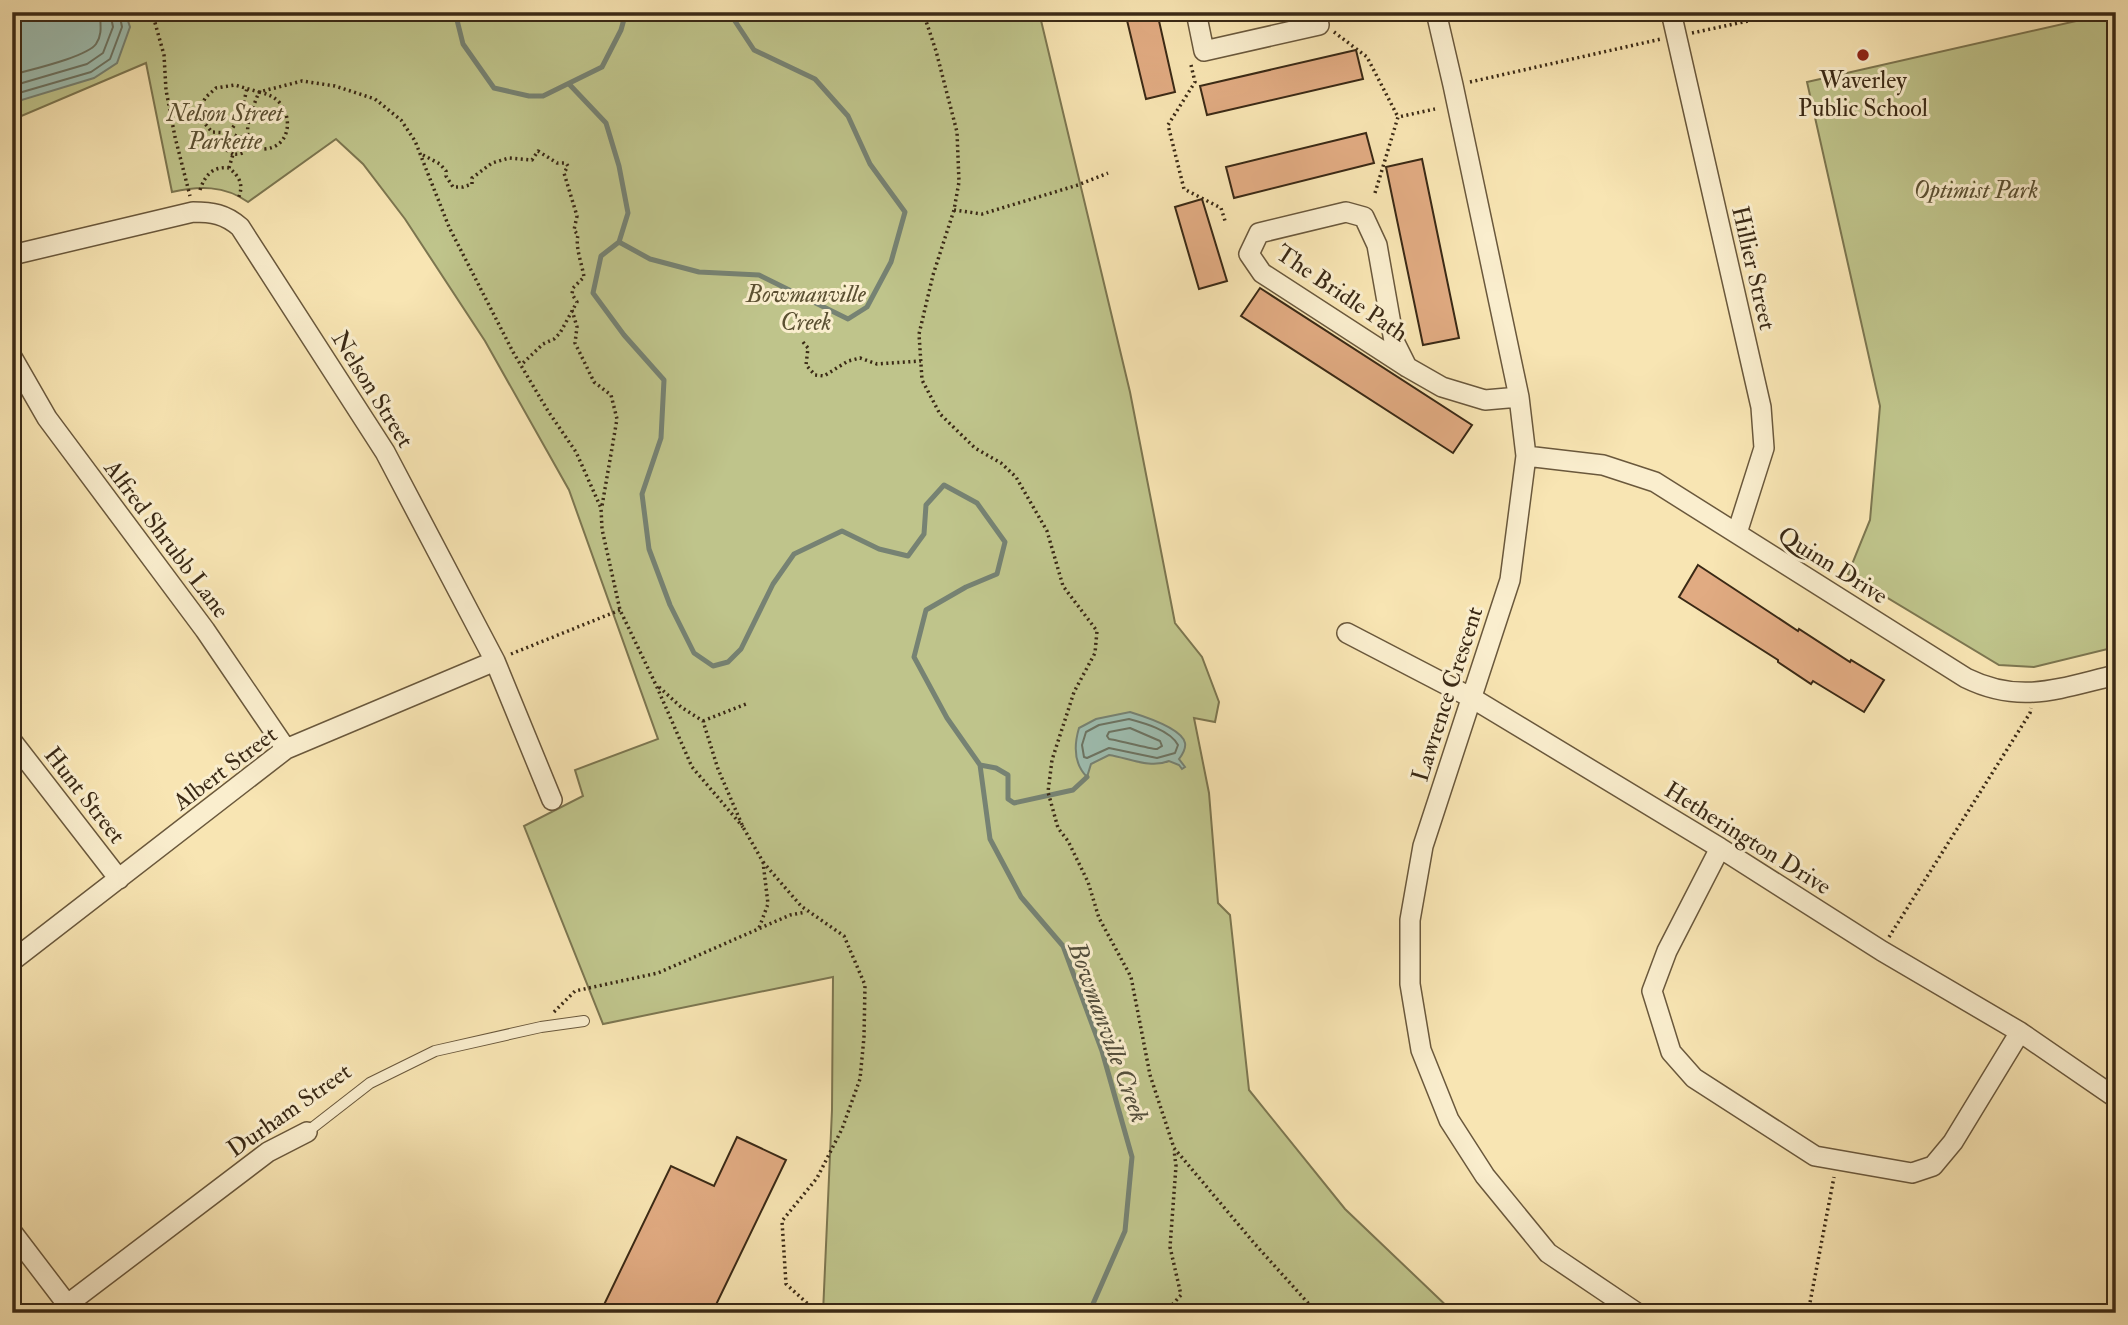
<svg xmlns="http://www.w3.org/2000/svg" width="2128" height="1325" viewBox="0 0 2128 1325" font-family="'IM FELL Double Pica',serif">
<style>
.green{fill:#bfc48b;stroke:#7c7650;stroke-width:2}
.water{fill:#9ebeb1;stroke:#768273;stroke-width:2}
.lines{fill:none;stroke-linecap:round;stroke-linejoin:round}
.shore{stroke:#6c7463;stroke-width:2}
.stream{stroke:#768273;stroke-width:5}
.building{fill:#e1ab82;stroke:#3a2915;stroke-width:2}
.service-casing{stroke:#6a583c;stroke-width:12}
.minor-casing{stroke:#6a583c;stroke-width:22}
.path{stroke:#3a2915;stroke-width:3.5;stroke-dasharray:2 3.5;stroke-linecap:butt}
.service{stroke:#faeece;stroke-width:10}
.minor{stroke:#faeece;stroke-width:19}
.poi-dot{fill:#8f2418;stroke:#faeece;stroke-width:2.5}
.labels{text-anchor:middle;stroke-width:6;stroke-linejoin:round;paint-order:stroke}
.poi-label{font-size:24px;fill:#3a2915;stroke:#faeece}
.park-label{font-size:24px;font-style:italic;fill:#5b5032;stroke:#faeece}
.street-label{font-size:24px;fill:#3a2915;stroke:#faeece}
.water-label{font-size:26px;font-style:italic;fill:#534e3c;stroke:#faeece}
</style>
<rect width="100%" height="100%" fill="#f8e5b3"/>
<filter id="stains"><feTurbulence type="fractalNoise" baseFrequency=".00286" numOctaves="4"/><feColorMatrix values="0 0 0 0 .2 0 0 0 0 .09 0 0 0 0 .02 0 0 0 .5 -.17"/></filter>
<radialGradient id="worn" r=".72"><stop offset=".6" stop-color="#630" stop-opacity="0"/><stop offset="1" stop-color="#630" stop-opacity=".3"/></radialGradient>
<path class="green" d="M 12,12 L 1039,12 L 1130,392 L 1175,623 L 1202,657 L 1219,702 L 1215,722 L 1194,718 L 1209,793 L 1218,903 L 1230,915 L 1249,1090 L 1345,1209 L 1454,1313 L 823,1313 L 832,1110 L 833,977 L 603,1024 L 524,826 L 583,796 L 575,770 L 658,739 L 569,490 L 485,341 L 405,219 L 363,164 L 336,139 L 248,202 C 224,185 199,186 172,192 L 146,63 L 12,120 Z
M 2116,12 L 2116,647 L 2034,667 L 1999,665 L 1848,574 L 1870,520 L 1880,406 L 1807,82 Z"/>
<path class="water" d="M 12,12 L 125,12 L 130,27 L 117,63 L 94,78 L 12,103 Z
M 1130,712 C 1143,716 1182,728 1185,743 C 1186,748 1182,755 1179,759 L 1185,767 L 1182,769 L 1179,765 L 1169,761 C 1150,769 1129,758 1109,755 L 1091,764 L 1087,777 C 1073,763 1074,745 1079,728 L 1096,719 Z"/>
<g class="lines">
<path class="shore" d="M 12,75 C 29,70 87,57 96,44 C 103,34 100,24 100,12
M 12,86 L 87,64 L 103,53 L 113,27 L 110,12
M 12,95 L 91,72 L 110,59 L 122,27 L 119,12
M 1129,719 C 1144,723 1170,730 1178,745 L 1175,753 L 1157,758 L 1109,748 L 1087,758 L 1084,757 L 1082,745 L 1086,732 L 1099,725 Z
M 1130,728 L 1160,741 L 1162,746 C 1160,747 1159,748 1157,749 C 1154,750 1117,740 1109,739 L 1107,736 L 1109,732 Z"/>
<path class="stream" d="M 455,12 L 463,44 L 494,88 L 529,96 L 543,96 L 602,67 L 621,30 L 626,12
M 729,12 L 754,50 L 815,79 L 848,116 L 870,164 L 905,212 L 891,262 L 867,307 L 848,319 L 759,275 L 699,272 L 650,259 L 619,242 L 601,256 L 593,293 L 624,335 L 664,380 L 661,438 L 642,494 L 649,549 L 670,605 L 694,653 L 713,666 L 728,662 L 741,649 L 773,584 L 794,554 L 842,531 L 879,549 L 908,556 L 924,534 L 926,505 L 944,485 L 977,503 L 1005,542 L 997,574 L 966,587 L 926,610 L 914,657 L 947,718 L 980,765 L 990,839 L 1021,897 L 1063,946 L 1102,1051 L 1132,1157 L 1125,1231 L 1089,1313
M 569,84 L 606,123 L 619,166 L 628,213 L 619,242
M 980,765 L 996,768 L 1008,775 L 1008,799 L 1014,803 L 1073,790 L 1087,777"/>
</g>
<path class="building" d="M 1125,12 L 1157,12 L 1175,92 L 1146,99 Z
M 1356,50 L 1363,79 L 1207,115 L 1200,86 Z
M 1366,133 L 1374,163 L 1234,198 L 1226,167 Z
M 1422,159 L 1459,338 L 1423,345 L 1386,167 Z
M 1202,199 L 1227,281 L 1199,289 L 1175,207 Z
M 1260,288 L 1472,425 L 1453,453 L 1241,316 Z
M 1698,565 L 1798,631 L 1799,629 L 1850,662 L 1851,660 L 1884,680 L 1864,712 L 1813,681 L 1811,684 L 1778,662 L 1778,660 L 1679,597 Z
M 737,1137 L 786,1160 L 712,1313 L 600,1313 L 671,1166 L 714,1186 Z"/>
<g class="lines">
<defs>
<path id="service" d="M 307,1132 L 370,1083 L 435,1051 L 541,1027 L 584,1021"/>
<path id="minor" d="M 1196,12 L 1204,51 L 1319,25 L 1316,12
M 1436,12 L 1453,85 L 1519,397 L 1526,456 L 1510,580 L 1423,846 L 1410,920 L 1410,984 L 1421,1050 L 1449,1120 L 1485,1176 L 1548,1253 L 1637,1313
M 1671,12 L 1761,407 L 1764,448 L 1737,533
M 12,255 L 193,212 C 212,212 225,214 240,227 L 385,452 L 495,661 L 552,800
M 12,357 L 47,418 L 205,630 L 286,749
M 1407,367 L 1394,341 L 1377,245 L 1364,217 L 1346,212 L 1259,233 L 1249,254 L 1262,273 L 1407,367 L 1442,387 L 1485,400 L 1519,397
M 1526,456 L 1603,465 L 1655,482 L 1966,678 C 2021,705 2060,688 2116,675
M 1347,633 L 1472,698 L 1720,848 L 1882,951 L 2020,1032 L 2116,1098
M 12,741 L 119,879
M 1720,848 L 1667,951 L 1652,991 L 1671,1052 L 1694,1078 L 1815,1156 L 1912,1173 L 1933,1166 L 1953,1142 L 2020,1032
M 12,961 L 286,749 L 495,661
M 12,1232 L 73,1312
M 56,1313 L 268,1152 L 307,1132"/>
</defs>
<use href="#service" class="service-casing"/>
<use href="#minor" class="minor-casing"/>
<path class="path" d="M 152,12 L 164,55 L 166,90 L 175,137 L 190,196
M 923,12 L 936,51 L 957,132 L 959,182 L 954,210 L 933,275 L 919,334 L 922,380 L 940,414 L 975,448 L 1001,463 L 1016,477 L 1047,531 L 1063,586 L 1097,631 L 1095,653 L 1074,692 L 1052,760 L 1048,792 L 1058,828 L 1068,841 L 1088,882 L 1099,918 L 1131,977 L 1150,1075 L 1174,1148 L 1254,1243 L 1317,1313
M 1334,32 L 1367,57 L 1398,117
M 1692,33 L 1790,12
M 1191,65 L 1195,82 L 1168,125 L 1184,189 L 1221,208 L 1226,224
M 1470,82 L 1661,39
M 259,92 C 267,94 273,96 279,102 C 294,119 289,148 264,149 L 249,140 L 228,133 L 212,132 L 202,120 L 203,102 L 206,97 L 216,88 L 235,85 L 259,92 L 302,81 L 335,86 L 375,99 L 401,120 L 415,141 L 449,227 L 513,352 L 548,411 L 576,452 L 601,508 L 602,529 L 620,610 L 656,685 L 692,767 L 743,827
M 233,154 L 225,149 C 224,134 234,129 239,117 C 243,108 245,97 247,88
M 423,155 L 440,164 L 446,171 L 446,176 L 453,187 L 463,187 L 472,184 L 472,178 L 492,163 L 509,158 L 532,160 L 538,151 L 557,163 L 566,163 L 568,166 L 564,173 L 577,216 L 574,230 L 578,235 C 575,247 582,264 584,277 L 573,288 L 572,294 L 577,302 L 560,333 L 554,339 L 543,344 L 522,364
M 229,168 L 233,154 C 254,156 246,137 248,125 C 250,114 255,102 259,92
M 200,190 C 205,175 213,166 229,168 C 240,177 244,185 238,199
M 1375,193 L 1398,117 L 1435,109
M 954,210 L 982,214 L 1078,185 L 1108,173
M 572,310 L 577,327 L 575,343 L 594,382 L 611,395 L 617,419 L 602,506
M 803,342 L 808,348 L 806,365 L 815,375 L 824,376 L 848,361 L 860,358 L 877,364 L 921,361
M 511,654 L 620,610
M 659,687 L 681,707 L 703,721 L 718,769 L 743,827 L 763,862 L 768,904 L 759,928
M 703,721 L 746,704
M 763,862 L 801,906 L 844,936 L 865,985 L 864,1037 L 860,1079 L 842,1129 L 817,1178 L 782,1221 L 786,1284 L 818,1313
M 1889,937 L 2030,713 L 2031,708
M 554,1012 L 575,991 L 658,973 L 790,915 L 806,912
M 1165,1313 L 1181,1295 L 1170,1247 L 1176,1166 L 1174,1150
M 1808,1313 L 1834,1177"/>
<use href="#service" class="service"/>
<use href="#minor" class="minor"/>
</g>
<circle class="poi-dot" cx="1863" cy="55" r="7"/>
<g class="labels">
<g class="poi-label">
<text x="1863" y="88">Waverley<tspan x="1863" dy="28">Public School</tspan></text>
</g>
<g class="park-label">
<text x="225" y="121">Nelson Street<tspan x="225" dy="28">Parkette</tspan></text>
<text x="1976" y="198">Optimist Park</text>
<text x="806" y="302">Bowmanville<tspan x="806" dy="28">Creek</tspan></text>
</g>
<g class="street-label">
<text transform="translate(1754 268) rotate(77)" y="8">Hillier Street</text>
<text transform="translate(1342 293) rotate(34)" y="8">The Bridle Path</text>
<text transform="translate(373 389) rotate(58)" y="8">Nelson Street</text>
<text transform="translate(167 539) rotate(53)" y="8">Alfred Shrubb Lane</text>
<text transform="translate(1833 565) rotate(32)" y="8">Quinn Drive</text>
<text transform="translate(1447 694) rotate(-72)" y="8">Lawrence Crescent</text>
<text transform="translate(225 768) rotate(-37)" y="8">Albert Street</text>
<text transform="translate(85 795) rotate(52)" y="8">Hunt Street</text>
<text transform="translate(1748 838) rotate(32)" y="8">Hetherington Drive</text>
<text transform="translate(289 1110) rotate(-35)" y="8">Durham Street</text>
</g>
<g class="water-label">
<text transform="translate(1109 1032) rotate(70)" y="9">Bowmanville Creek</text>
</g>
</g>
<rect width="2128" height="1325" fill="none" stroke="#f8e5b3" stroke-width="42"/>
<rect x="14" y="14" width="2100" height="1297" fill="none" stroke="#3a2915" stroke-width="3.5"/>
<rect x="21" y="21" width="2086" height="1283" fill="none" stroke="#3a2915" stroke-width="2"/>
<rect width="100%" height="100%" filter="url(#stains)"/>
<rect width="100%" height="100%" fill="url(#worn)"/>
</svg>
